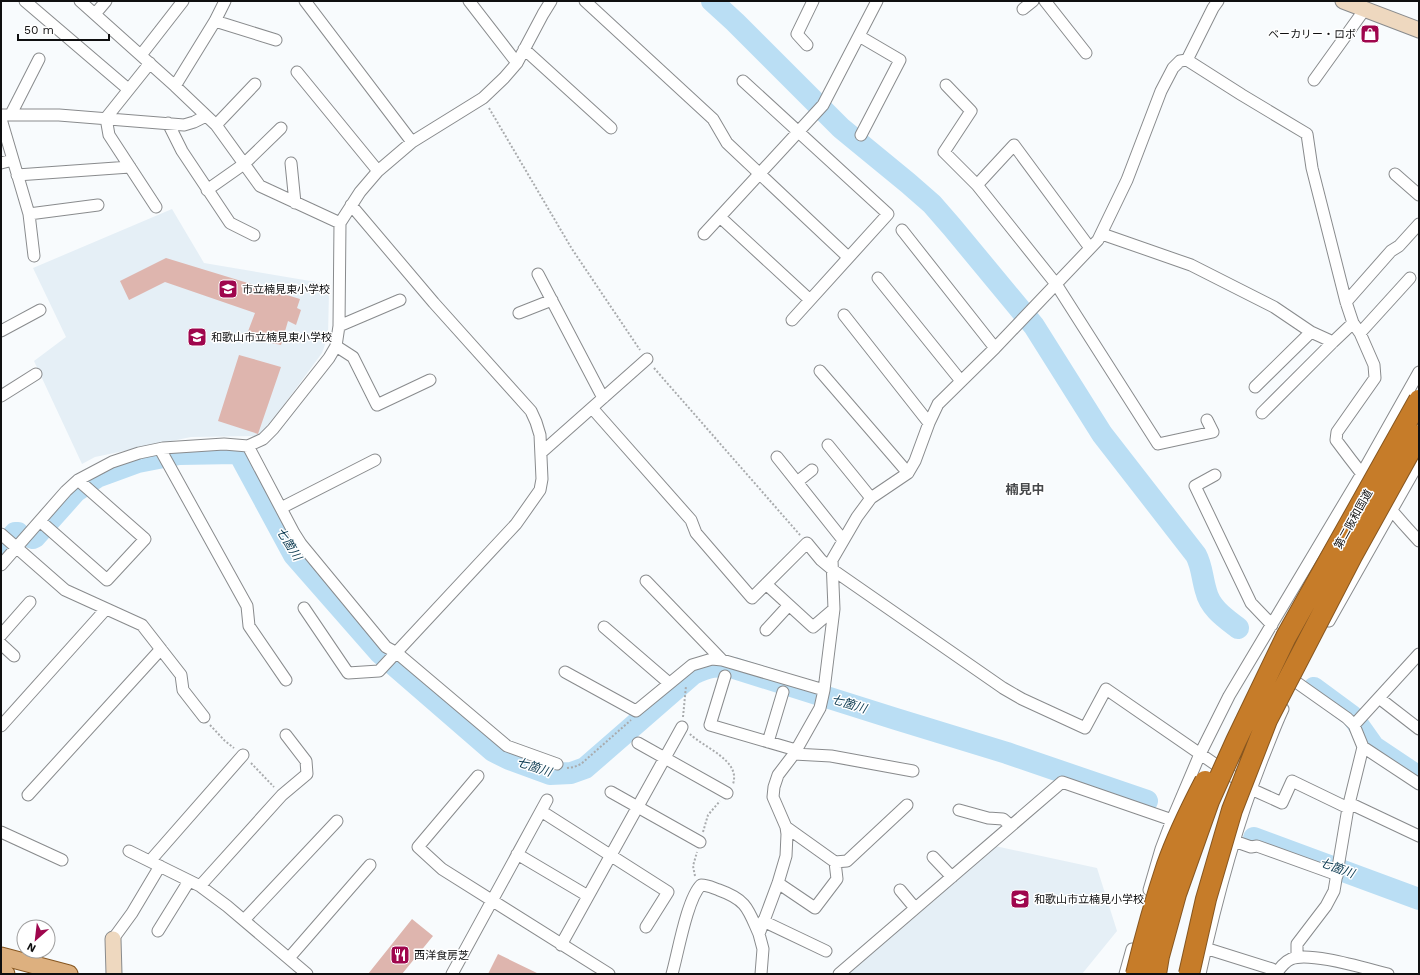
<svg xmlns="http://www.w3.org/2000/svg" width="1420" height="975" viewBox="0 0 1420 975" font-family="'Work Sans','Noto Sans JP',sans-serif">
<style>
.built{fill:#e5eff6}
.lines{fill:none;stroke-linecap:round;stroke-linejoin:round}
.river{stroke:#badef4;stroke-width:22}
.building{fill:#deb5ae}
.street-casing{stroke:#898b8d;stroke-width:13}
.secondary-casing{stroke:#898b8d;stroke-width:17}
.primary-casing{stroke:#865620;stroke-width:19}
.path{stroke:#a9abad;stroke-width:2;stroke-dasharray:2 2;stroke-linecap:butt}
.street{stroke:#fff;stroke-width:11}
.secondary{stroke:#eed8bf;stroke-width:15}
.primary{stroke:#ddb07f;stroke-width:17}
.highway-bridge-casing{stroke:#865620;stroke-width:22;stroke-linecap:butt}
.highway-bridge{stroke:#c67c29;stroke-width:20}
.labels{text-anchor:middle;stroke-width:3;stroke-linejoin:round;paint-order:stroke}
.poi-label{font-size:11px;fill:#0f0f10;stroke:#fff;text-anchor:start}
.street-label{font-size:11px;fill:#0f0f10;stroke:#fff}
.water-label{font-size:12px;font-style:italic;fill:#0a3950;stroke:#fff}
.quarter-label{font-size:13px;font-weight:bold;fill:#46484a;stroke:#fff}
</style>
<rect width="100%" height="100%" fill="#f8fbfd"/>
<path class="built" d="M 172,209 L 204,263 L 328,284 L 329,292 L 328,336 L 322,353 L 261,436 L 191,437 L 95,457 L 82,464 L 34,361 L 66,337 L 33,268 Z
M 995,846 L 1097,868 L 1117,931 L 1082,974 L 846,974 Z"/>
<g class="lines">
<path class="river" d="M 712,1 L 735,22 L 841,128 L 908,183 L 932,204 L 952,227 L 1034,326 L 1102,434 L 1196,555 C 1202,566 1202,578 1206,591 C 1210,608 1225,618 1238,628
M 33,538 L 35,537 L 76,491 L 97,477 L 138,462 L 179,454 L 236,453 L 241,457 L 294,555 L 380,653 L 493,751 L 509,759 L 550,774 L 571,773 L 585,768 L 693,674 C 709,666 717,665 734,668 L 896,719 L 1007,753 L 1147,801
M 1,549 L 15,533 L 18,533
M 1314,688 L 1352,716 L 1374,747 L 1419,777
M 1254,838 L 1419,899"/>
</g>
<path class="building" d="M 166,258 L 300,299 L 297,308 L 301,310 L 296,325 L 288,321 L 281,345 L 267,342 L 247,334 L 255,313 L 165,282 L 129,300 L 120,281 Z
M 239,355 L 281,367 L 258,434 L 218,421 Z
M 412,919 L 433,936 L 402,974 L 368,974 Z
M 498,954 L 539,974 L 488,974 Z"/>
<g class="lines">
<defs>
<path id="street" d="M 25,1 L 128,89
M 80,1 L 175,86 L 216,125 L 260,186 L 340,223
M 305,1 L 412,142
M 469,1 L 517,63
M 585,1 L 713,119 L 727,143 L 848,257
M 1045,1 L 1086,53
M 1023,9 L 1033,1
M 95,14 L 106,1
M 215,21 L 276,40
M 859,36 L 900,60 L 861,135
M 807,45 L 797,34 L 813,1
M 524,49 L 611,128
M 141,55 L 183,1
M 1187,60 L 1213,8 L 1218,1
M 150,63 L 106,118 L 109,135 L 156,207
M 297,72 L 378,171
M 1314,80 L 1365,9
M 743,81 L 888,214 L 792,320
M 946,85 L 971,111 L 944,152 L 977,185 L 1056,284 L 1158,444 L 1213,432 L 1207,420
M 175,86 L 215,21 L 225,1
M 11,114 L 39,59
M 1,115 L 59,115 L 184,125 L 194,122 L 206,116
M 1,119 L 29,214 L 34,256
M 168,123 L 182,151 L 230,223 L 254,235
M 216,125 L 255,84
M 1,163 L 13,160
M 291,163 L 295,203
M 1395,174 L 1419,195
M 17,175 L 130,167
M 977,185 L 1014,145 L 1090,248
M 207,190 L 244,164 L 281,128
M 29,214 L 98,205
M 720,217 L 810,300
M 902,230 L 995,348
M 704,234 L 823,105 L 877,1
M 1102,234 L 1191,265 L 1274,307 L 1311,332 L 1333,342 L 1353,323
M 538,274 L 603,398
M 878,278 L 961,381
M 1346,302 L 1391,251 L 1399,246 L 1419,224
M 519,313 L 552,300
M 844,315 L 929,423
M 339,326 L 400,300
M 1,331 L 40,310
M 1360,333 L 1410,278
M 336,346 L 353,357 L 377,405 L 430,380
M 820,371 L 908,473
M 1255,387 L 1311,332
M 1,396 L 36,374
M 592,408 L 691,520 L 696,533 L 752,598 L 807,543 L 821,560 L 833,570 L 1003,688 L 1022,699 L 1085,728 L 1106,689 L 1251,789 L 1282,803 L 1292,781 L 1348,808
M 1262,413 L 1333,342
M 828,445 L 871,498
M 248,446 L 294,533 L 301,544 L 386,647 L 397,653 L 507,746 L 557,764
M 160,449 L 247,606 L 249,626 L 286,680
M 542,452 L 647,359
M 777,457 L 843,540
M 1215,475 L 1195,486 L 1251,603 L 1272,625
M 797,482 L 812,470
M 281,508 L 375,460
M 40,521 L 107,580 L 145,539 L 78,480
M 1,534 L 65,590 L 142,625 L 181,675 L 183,690 L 204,717
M 1,565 L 66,491 L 78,480 L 112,462 L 139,453 L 163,448 L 224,444 L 248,446 L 263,439 L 273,429 L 329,358 L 336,346 L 339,326 L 340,223 L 360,192 L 378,171 L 412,142 L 483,98 L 504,78 L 517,63 L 543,14 L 551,1
M 646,581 L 722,660
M 766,584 L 813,627 L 834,609
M 304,608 L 348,673 L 379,671 L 516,524 L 540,490 L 542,479 L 540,435 L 536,422 L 531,411 L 434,303 L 351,205
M 1329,621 L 1419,462
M 604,627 L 669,683
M 766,630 L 789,605
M 1,635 L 30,602
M 1,644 L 14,656
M 565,672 L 636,711 L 692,665 L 712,659 L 722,660 L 824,690
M 725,676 L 710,725 L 796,750
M 1296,682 L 1347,718 L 1354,725
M 1379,698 L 1419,729
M 1,726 L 106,609
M 768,742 L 783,692
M 638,743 L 727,793
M 1363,747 L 1419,784
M 794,754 L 831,756 L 913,771
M 478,776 L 418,847 L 442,869 L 609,974
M 611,792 L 700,842
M 28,795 L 161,649
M 1349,803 L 1419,836
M 959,810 L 988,818 L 1003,819 L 1011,826
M 541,811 L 668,892 L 646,927
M 786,827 L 835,862 L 847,861 L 907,805
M 1,832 L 62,860
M 1234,841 L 1251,847 L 1257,846 L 1332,873 L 1337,876
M 129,851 L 200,886 L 227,906 L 307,974
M 517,854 L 588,896
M 933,857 L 952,877
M 150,861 L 243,755
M 778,883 L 815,908 L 837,879 L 835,862
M 200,886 L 282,795 L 307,774 L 306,761 L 286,735
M 900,890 L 915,908
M 1149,890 L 1161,849 L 1172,820 L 1200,754 L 1229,696 L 1361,475 L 1419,372
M 244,920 L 337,821
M 763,921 L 826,951
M 158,931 L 189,881
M 113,939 L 132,913 L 160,866
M 561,945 L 682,727
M 1205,948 L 1272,969 L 1278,974
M 1297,957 L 1297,944 L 1326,906 L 1334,891 L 1348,808 L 1363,747 L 1354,725 L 1419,654
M 289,958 L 370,865
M 452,974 L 547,800
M 672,974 C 678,953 687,899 701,885 C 708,885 713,888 719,890 C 747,900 748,909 759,934
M 761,974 L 763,949 L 759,934 L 778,883 L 786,856 L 787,834 L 786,827 L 773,797 L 774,787 L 778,775 L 794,754 L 820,708 L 824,690 L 834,609 L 832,560 L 857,517 L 871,498 L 908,473 L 915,461 L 929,423 L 938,404 L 995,348 L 1098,240 L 1127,180 L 1161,91 L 1173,68 L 1180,61 L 1187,60 L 1242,95 L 1307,134 L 1312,168 L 1346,302 L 1353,323 L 1360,333 L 1374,365 L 1375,378 L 1337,432 L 1336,440 C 1362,475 1389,509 1419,541
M 839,974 L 1062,782 L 1172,820
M 1125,974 L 1132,949
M 1200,974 C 1216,901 1235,829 1262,760 C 1269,743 1275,726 1283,709
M 1276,974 C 1280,968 1284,962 1291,959 C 1309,951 1367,969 1388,974"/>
<path id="secondary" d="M 1343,1 L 1419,30
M 113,939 L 114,974"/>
<path id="primary" d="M 1,956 L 69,974
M 1,973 L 6,974"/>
</defs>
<use href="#street" class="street-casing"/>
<use href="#secondary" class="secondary-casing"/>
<use href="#primary" class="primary-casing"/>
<path class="path" d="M 489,108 L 572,249 L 640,350
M 654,368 L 800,535
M 683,717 L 686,686
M 210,725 L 225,741 L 234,748
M 690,734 C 704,748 741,760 733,784
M 251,763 L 274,787
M 567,768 L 574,767 L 581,764 L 631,720
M 703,832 L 708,815 L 720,801
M 695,876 L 693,866 L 697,852"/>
<use href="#street" class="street"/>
<use href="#secondary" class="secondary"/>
<use href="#primary" class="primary"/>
<defs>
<path id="highway-bridge" d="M 1136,974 C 1145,937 1155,901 1167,865 C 1177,836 1191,808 1205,781
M 1156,974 L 1159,956 L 1176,894 L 1209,801 L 1236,741 L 1286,637 L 1419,400
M 1189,974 L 1206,899 L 1232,810 L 1267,720 L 1352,556 L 1419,435"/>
</defs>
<use href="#highway-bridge" class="highway-bridge-casing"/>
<use href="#highway-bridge" class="highway-bridge"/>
</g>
<defs>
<symbol id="shop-square" viewBox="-11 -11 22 22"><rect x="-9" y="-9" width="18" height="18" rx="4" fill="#9f064d" stroke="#fff"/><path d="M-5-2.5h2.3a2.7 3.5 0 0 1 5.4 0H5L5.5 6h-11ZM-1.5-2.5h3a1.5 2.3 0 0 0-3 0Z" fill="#fff"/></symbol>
<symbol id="school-square" viewBox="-11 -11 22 22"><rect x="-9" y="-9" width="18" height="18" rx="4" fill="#9f064d" stroke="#fff"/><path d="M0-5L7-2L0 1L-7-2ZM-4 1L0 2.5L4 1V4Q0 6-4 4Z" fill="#fff"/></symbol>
<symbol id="restaurant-square" viewBox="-11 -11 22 22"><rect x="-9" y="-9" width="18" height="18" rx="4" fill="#9f064d" stroke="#fff"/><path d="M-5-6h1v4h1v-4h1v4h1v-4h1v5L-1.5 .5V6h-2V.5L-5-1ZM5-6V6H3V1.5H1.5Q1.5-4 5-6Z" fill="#fff"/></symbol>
</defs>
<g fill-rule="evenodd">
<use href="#shop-square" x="1359" y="23" width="22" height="22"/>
<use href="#school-square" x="217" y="278" width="22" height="22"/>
<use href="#school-square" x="186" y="326" width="22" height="22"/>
<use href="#school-square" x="1009" y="888" width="22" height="22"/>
<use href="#restaurant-square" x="389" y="944" width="22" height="22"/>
</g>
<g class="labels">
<g class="poi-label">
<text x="1356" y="38" text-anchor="end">ベーカリー・ロボ</text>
<text x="242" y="293">市立楠見東小学校</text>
<text x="211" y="341">和歌山市立楠見東小学校</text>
<text x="1034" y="903">和歌山市立楠見小学校</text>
<text x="414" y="959">西洋食房芝</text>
</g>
<g class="street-label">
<text transform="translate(1353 519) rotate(-61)" y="4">第二阪和国道</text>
</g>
<g class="water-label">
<text transform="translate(289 544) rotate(58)" y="4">七箇川</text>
<text transform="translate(849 704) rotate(17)" y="4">七箇川</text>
<text transform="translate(534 767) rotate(18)" y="4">七箇川</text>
<text transform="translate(1337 868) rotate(20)" y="4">七箇川</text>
</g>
<g class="quarter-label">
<text x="1025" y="494">楠見中</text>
</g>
</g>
<rect width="1420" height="975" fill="none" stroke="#0f0f10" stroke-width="4"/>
<g transform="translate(36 939) rotate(208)"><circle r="19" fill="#ffffff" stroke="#9f9f9f"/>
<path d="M0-3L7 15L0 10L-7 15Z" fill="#9f064d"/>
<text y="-6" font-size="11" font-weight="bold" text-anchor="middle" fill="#0f0f10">N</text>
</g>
<path d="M18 34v6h91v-6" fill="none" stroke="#0f0f10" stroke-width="2"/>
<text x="24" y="34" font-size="12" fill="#0f0f10" stroke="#ffffff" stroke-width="3" paint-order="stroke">50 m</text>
</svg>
